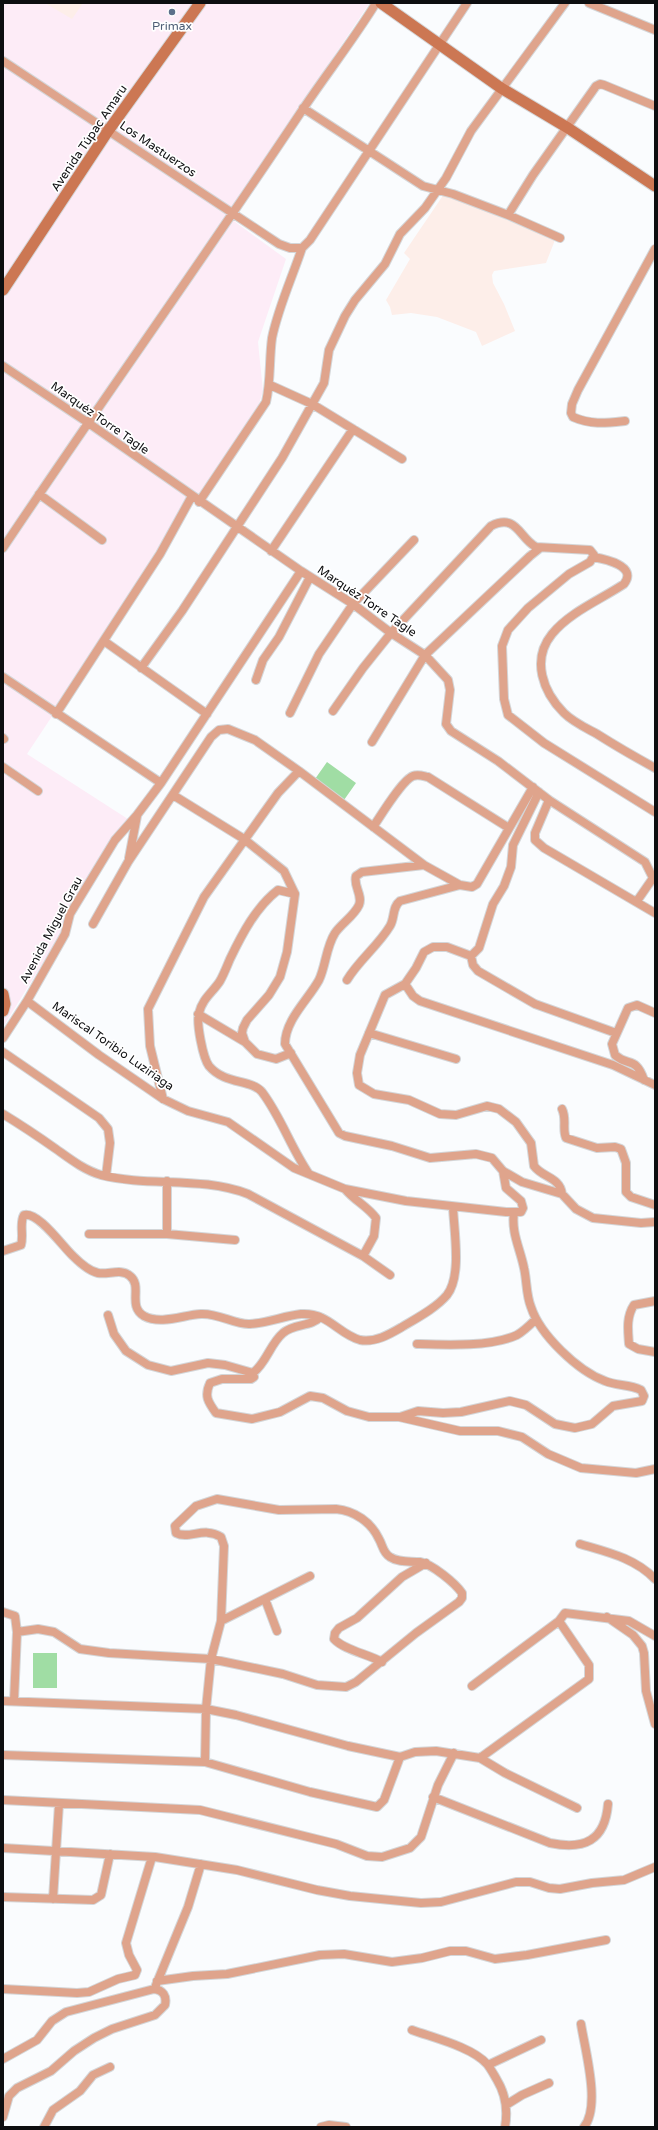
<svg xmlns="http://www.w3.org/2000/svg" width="658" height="2130" viewBox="0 0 658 2130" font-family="'Varela Round',sans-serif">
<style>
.industrial{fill:#fdecf7}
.education{fill:#fdeee9}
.green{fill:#a0dda4}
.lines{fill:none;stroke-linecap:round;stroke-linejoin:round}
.street-casing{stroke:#d4d6d8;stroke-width:10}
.secondary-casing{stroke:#d4d6d8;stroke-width:13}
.street{stroke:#dfa48c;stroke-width:8}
.secondary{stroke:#cc7753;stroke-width:11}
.service-dot{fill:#5c6f8a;stroke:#fff;stroke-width:1.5}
.labels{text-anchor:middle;stroke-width:3.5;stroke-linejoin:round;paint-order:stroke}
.service-label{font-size:12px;fill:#4e5e75;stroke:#fff}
.street-label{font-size:12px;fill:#0d0e10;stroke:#fff}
</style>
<rect width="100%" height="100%" fill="#fafcfe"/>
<path class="industrial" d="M 3,3 L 369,4 L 227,216 L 286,259 L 258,342 L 263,391 L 259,404 L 27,754 L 131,821 L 3,1027 Z"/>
<path class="education" d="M 45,3 L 83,3 L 72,19 Z
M 444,194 L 555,240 L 546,263 L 494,271 L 492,275 L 493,283 L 504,304 L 515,331 L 482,346 L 476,332 L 437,317 L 411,313 L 392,315 L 390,307 L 386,300 L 410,259 L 404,253 Z"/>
<path class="green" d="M 327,762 L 356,783 L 344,800 L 315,779 Z
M 33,1653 L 57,1653 L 57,1688 L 33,1688 Z"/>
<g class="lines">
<defs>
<path id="street" d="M 589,3 L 655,30
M 3,61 L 279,244 L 290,248 L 302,248
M 303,108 L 423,186 L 453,194 L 508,215 L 560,238
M 508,215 L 533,175 L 596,86 L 600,84 L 604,85 L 655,106
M 3,366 L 87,422 L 301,571 L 353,604 L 391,633 L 425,655 L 448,680 L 450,690 L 446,724 L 451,731 L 498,761 L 549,800 L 645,862 L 653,878 L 637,901
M 270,385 L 312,404 L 402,459
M 625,421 C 606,423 591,425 573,417 L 571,413 L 572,404 L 578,390 L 655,249
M 39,494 L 102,540
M 199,502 L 266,402 C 271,381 269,360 272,338 C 278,308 292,278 302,248 L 310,240 L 467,3
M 3,548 C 100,403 202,261 299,115 C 324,77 352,42 376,3
M 271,551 L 353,429
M 593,557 C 605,559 638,566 624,584 C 600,600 570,612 552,634 C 531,660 543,692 564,713 C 573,722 586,728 597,734 C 616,746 635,757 655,768
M 104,641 L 207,714
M 141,668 L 182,611 L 282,458 L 324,383 L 329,350 L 345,316 L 355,300 L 385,264 L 400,234 L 425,208 L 446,178 L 471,131 L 565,3
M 3,677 L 161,783
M 256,680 L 263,660 L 279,637 L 310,577
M 333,711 L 363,668 L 391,633 L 491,526 C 517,513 519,538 536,547 L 590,550 L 594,555 L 590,562 L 569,574 L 528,608 L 508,630 L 502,646 L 504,699 L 508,715 L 544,743 L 655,812
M 290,713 L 319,654 L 353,604 L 414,540
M 56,714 L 160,554 L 192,496
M 3,738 L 4,739
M 372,742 L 425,655 L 530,556 L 540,548
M 3,767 L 38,791
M 533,787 L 477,884 L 472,887 L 460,885 L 424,865 L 362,872 L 356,876 C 353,886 363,895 359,905 C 354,916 342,923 335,933 C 326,947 326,965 319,980 C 308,1000 285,1020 285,1044 L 339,1133 L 345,1136 L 392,1146 L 430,1158 L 476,1154 L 492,1158 L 503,1171 L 522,1182 L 562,1194 L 576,1209 L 593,1218 L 641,1223 L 655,1222
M 539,792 L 513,845 L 511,867 L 504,886 L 493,904 L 479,948 L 471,956 L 447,947 L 433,947 L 424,952 L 416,968 L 405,984 L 385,995 L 360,1055 L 357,1073 L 359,1085 L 374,1094 L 409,1100 L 440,1114 L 456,1115 L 487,1106 L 499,1109 L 516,1122 L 531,1143 L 534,1166 C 543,1178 560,1177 562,1194
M 173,795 L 244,839 L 284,871 L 295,894 L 287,952 L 280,977 L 269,995 L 247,1020 L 243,1028 L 242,1033 L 245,1042 L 257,1054 L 276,1059 L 291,1053
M 549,800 L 535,833 L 535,840 L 544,848 L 655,913
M 373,827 C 380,817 402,780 413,776 C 418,774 423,776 428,777 L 509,828
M 129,858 L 137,816
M 295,894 L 278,890 C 256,907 242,934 230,959 C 227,966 224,974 220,981 C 213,992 202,999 199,1013 C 196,1023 203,1058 209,1066 C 225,1085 251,1079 262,1092 C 281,1117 291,1148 309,1174
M 93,924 L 128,862 L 211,737 L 219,730 L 228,729 L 255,740 L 299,771 L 424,865
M 471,956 L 473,965 L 478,971 L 535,1004 L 616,1033
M 347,980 C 359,960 378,946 390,926 C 395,918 392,907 400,901 L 460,885
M 405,984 L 413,996 L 420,1001 L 613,1065 L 655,1085
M 27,1001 L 99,1055 L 163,1099 L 188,1111 L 228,1122 L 294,1168 L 345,1189 L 406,1201 L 506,1212 L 521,1212 L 523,1208 L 521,1201 L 506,1188 L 503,1171
M 198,1014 L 245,1042
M 369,1033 L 456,1059
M 3,1038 L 27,1001 L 65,934 L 70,914 L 115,840 L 137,815 L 161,783 L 301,571
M 3,1052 L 99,1118 L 108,1129 L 110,1143 L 106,1176
M 644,1080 C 636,1056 628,1067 615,1055 L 612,1044 L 628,1008 L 637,1005 L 655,1013
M 163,1099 L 150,1046 L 148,1009 L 204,897 L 278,793 L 299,771
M 562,1109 C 567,1119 562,1129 566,1138 L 597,1148 L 615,1147 L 621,1149 L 626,1163 L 626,1192 L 631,1197 L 655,1205
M 3,1114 C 21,1125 39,1137 56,1149 C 70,1159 84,1170 101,1175 C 149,1187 201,1176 248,1194 L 363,1256 L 390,1275
M 167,1181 L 167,1234
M 345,1189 C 355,1201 367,1206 376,1218 L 374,1236 L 363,1256
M 89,1234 L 167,1234 L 235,1240
M 3,1251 L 21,1245 C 24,1235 19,1223 24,1215 C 38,1211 63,1247 73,1256 C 80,1263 89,1271 98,1273 C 108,1275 122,1268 130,1276 C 143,1286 127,1306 144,1316 C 161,1325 183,1315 201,1314 C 219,1313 235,1325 250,1324 C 267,1323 284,1316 301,1314 C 328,1312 338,1334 360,1340 C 375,1343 390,1334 402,1327 C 417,1318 436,1308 447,1295 C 462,1276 454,1231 453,1207
M 655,1301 L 634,1305 C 626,1317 628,1331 629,1344 L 638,1349 L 655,1352
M 108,1315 L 114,1334 L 126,1351 L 148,1365 L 171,1371 L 208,1363 L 225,1365 L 253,1373 L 254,1377 L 251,1379 L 222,1379 L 210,1383 C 204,1396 208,1402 216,1413 L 252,1419 L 280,1412 L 310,1396 L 323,1398 L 347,1411 L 369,1417 L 399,1417 L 460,1431 L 498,1431 L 522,1437 L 548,1454 L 581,1468 L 636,1473 L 655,1469
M 417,1344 C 446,1345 490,1347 517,1335 C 524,1331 530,1325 536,1319
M 253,1373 C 267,1362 270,1344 283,1333 C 294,1323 312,1327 320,1317
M 400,1417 L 418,1411 L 443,1413 L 461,1412 L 510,1401 L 526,1405 L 555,1424 L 575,1428 L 592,1424 L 613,1406 L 642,1401 L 644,1396 L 641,1390 C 629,1384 617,1386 605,1381 C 578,1371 540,1335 531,1307 C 526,1295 527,1281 524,1268 C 520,1248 511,1233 514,1212
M 580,1544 C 607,1552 635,1558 655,1579
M 265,1599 L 277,1631
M 3,1612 L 15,1616 L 17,1632 L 14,1701
M 607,1617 L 633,1635 L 642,1646 L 644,1653 L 646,1691 L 655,1724
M 221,1621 L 310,1576
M 17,1632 L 38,1629 L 54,1632 L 80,1649 L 109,1653 L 211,1659 L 283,1674 L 317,1685 L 346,1687 L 356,1682 L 416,1633 L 459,1602 L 462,1598 L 462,1593 C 455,1583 432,1564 420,1562 C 410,1561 399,1563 390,1557 C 383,1553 383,1546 379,1539 C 371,1522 355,1511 336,1509 L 279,1510 L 217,1499 L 196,1506 L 175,1526 L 176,1533 C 189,1540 204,1526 221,1537 L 224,1546 L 221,1621 L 211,1659 L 206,1709 L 205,1762
M 382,1662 C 368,1654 344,1650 334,1639 L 335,1633 L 339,1628 L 357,1618 L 402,1577 L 426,1563
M 472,1686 L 559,1621
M 3,1701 L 206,1709 L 236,1715 L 348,1746 L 400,1757 L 415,1752 L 436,1751 L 480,1758 L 505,1773 L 577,1808
M 3,1755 L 205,1762 L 310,1792 L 377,1807 L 384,1800 L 400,1757
M 480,1758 L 589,1679 L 589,1665 L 559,1621 L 565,1613 L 629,1621 L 655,1636
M 433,1797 L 550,1843 C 584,1850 605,1841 608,1804
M 3,1800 L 200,1810 L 336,1844 L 367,1856 L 382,1857 L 410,1848 L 421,1837 L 438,1785 L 454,1753
M 3,1848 L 155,1857 L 237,1870 L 317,1890 L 350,1896 L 421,1903 L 441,1902 L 516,1882 L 530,1882 L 549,1888 L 560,1889 L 592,1883 L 624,1880 L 655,1867
M 3,1897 L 93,1900 L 101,1895 L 110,1854
M 53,1899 L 59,1804
M 157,1981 L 193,1976 L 227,1974 L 320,1955 L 344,1954 L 392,1962 L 422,1958 L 450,1951 L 466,1951 L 495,1959 L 527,1955 L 606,1940
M 156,1985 L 188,1907 L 201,1864
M 3,1989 L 77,1993 L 89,1992 L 118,1979 L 135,1975 L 137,1970 L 129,1955 L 126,1943 L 152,1857
M 581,2024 C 585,2050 601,2106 584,2127
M 412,2030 C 434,2038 472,2047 487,2064 C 491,2069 494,2075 497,2080 C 506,2095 508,2110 505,2127
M 3,2059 L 37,2040 L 52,2021 L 66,2012 L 154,1989 C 163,1990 167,1996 165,2005 L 155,2015 L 112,2029 L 94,2038 L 74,2051 L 51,2071 L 17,2088 L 9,2096 L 3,2117
M 488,2065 L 541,2040
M 506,2105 L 522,2095 L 549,2083
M 44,2127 L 53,2110 L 80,2091 L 93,2075 L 110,2067
M 321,2127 L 329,2125 L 346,2127"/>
<path id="secondary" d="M 381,3 L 501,88 L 568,128 L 655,186
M 3,290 L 108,131 L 200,3
M 3,994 L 5,1004 L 3,1011"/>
</defs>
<use href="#street" class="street-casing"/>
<use href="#secondary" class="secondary-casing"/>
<use href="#street" class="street"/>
<use href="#secondary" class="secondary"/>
</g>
<circle class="service-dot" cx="172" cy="12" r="4"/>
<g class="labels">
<g class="service-label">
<text x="172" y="30">Primax</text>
</g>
<g class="street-label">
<text transform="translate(89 138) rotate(-56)" y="4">Avenida Túpac Amaru</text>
<text transform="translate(158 149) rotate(34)" y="4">Los Mastuerzos</text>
<text transform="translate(100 418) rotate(35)" y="4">Marquéz Torre Tagle</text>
<text transform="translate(367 601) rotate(34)" y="4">Marquéz Torre Tagle</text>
<text transform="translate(51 930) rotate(-62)" y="4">Avenida Miguel Grau</text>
<text transform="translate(113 1046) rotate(35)" y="4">Mariscal Toribio Luziriaga</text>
</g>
</g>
<rect width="658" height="2130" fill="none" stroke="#0d0e10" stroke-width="8"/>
</svg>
